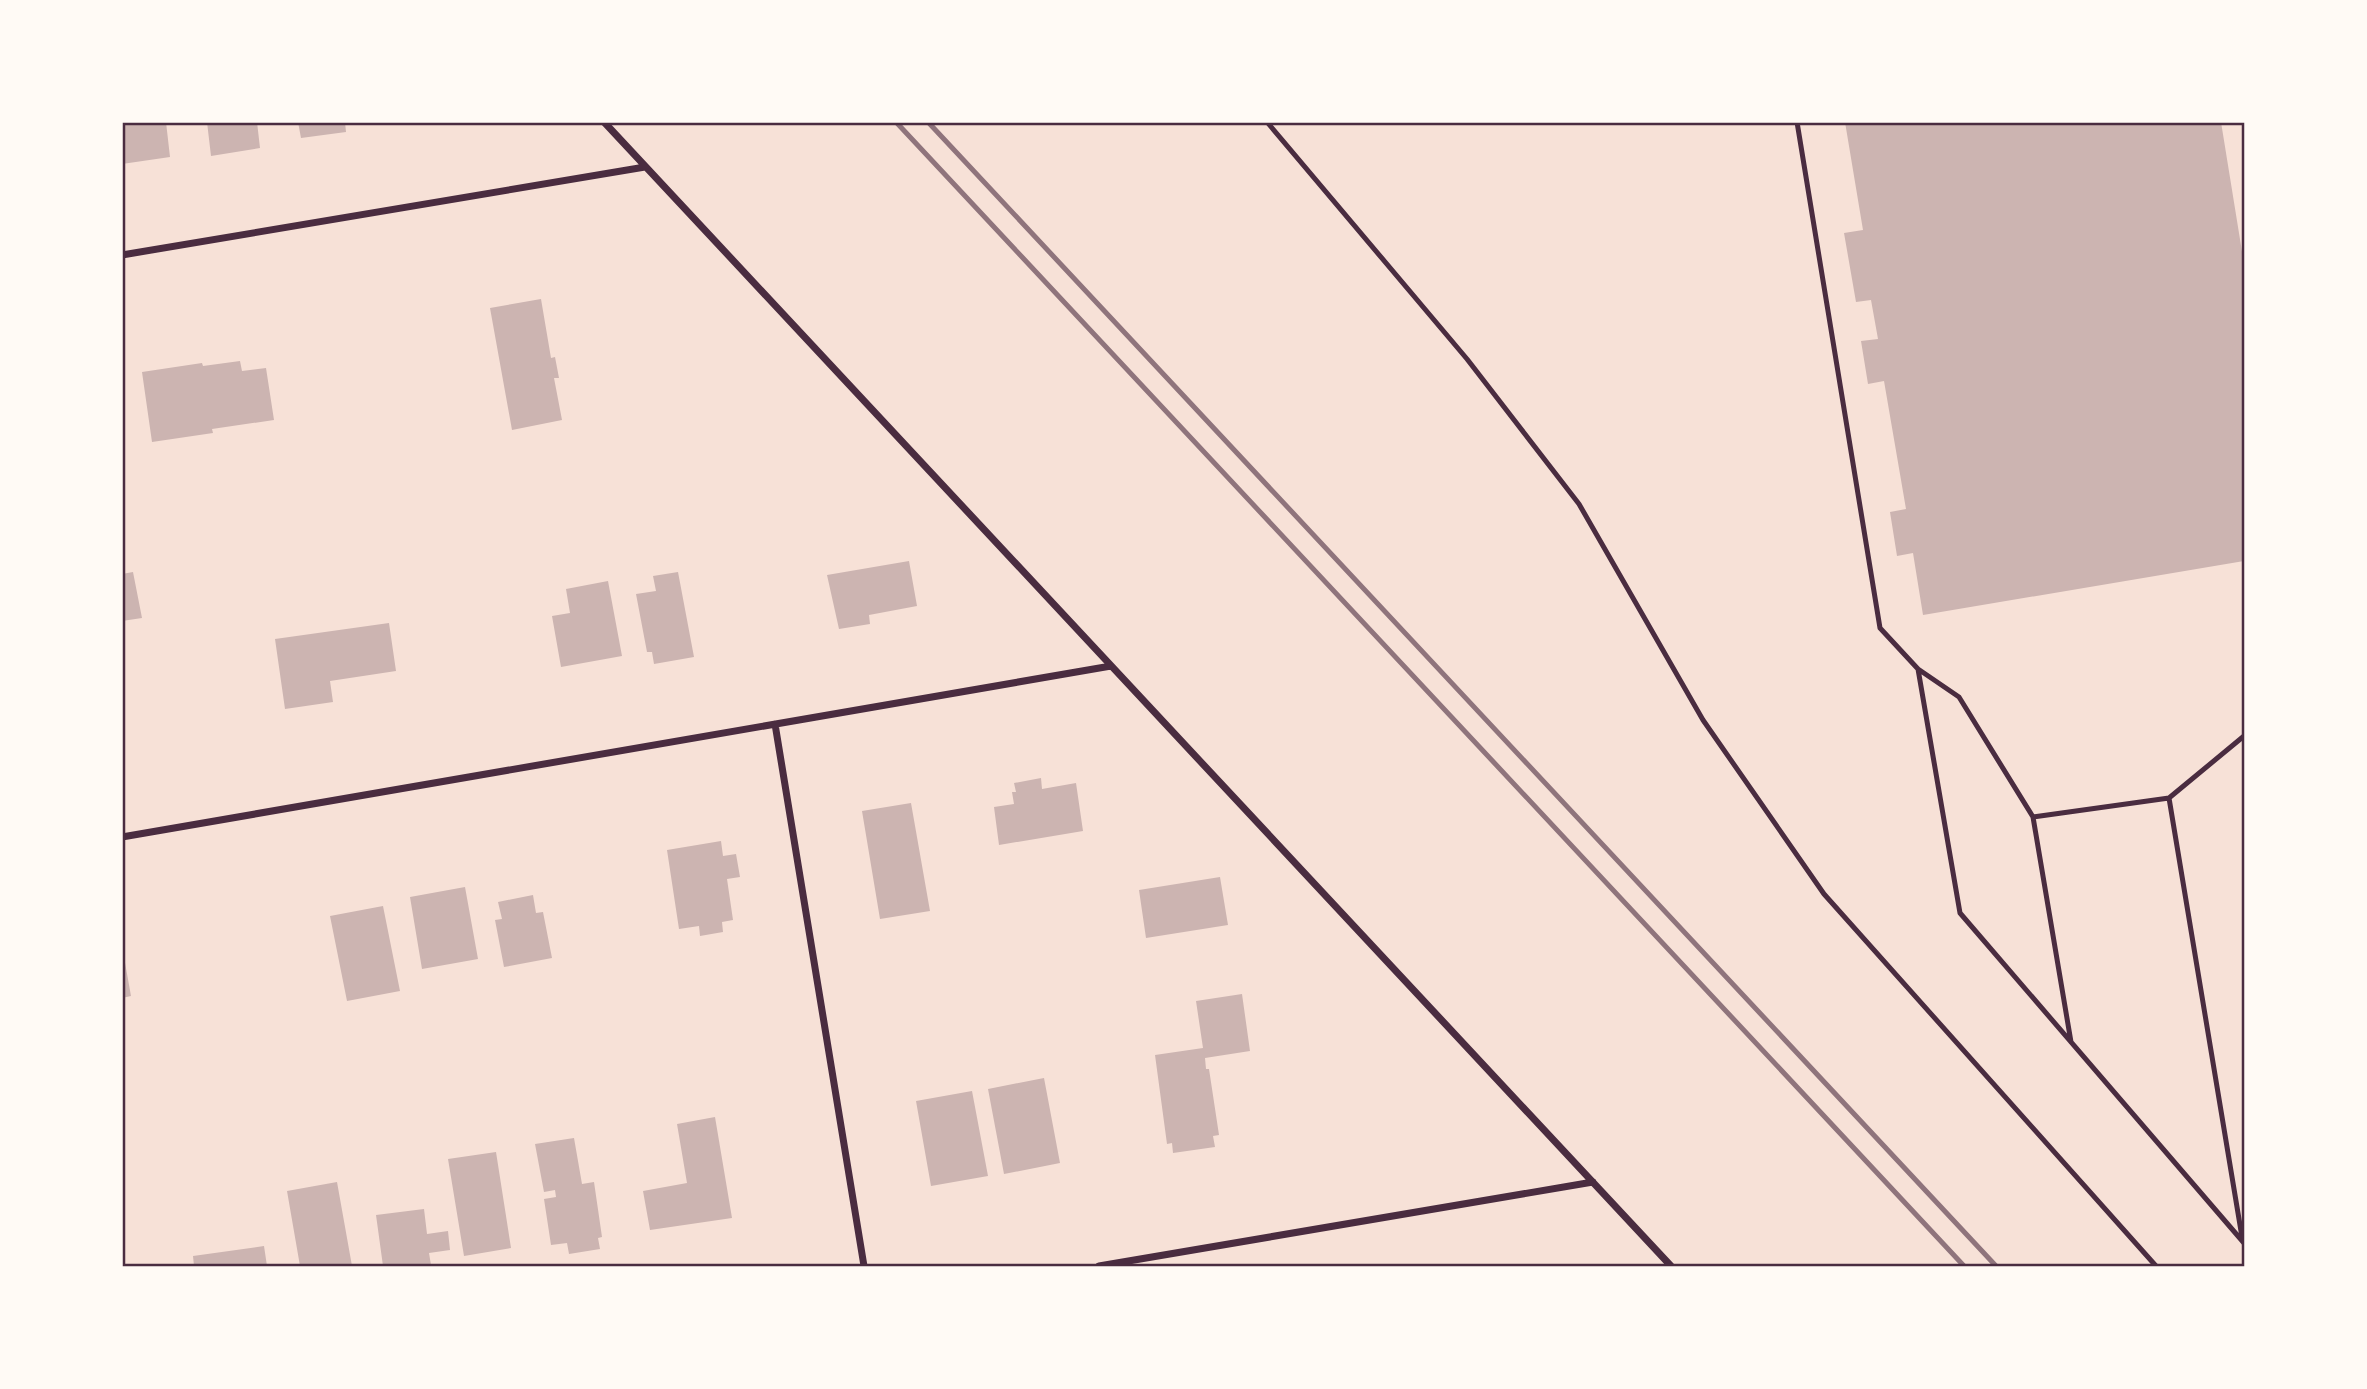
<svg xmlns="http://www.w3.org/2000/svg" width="2367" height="1389" viewBox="0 0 2367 1389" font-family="'Fira Sans',sans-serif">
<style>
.building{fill:#ccb4b1}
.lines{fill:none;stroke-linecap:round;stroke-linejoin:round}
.service{stroke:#4a2c40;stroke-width:5}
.minor{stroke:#4a2c40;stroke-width:7}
.rail{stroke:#8f747c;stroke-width:5}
.neatline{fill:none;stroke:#4a2c40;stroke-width:2.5}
</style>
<rect width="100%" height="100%" fill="#f7e1d7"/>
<path class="building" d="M 122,122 L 166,122 L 170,157 L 122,164 Z
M 207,122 L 257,122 L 260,148 L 211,156 Z
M 298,122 L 345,122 L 346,132 L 301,138 Z
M 1845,122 L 2221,122 L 2244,264 L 2244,561 L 1923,615 L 1913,553 L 1897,556 L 1890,512 L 1906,509 L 1884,381 L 1868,384 L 1861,341 L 1878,339 L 1871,300 L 1856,302 L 1844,233 L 1863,230 Z
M 541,299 L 551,358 L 555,357 L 559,378 L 554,378 L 562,420 L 512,430 L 490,308 Z
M 240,361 L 242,371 L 266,368 L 274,420 L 212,429 L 213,433 L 152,442 L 142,372 L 202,363 L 203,366 Z
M 909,561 L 917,606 L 869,615 L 870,624 L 839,629 L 827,575 Z
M 133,572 L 142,618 L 122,621 L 122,574 Z
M 678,572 L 694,657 L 654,664 L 652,652 L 647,652 L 636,594 L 656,591 L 653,576 Z
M 608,581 L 622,656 L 561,667 L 552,616 L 570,613 L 566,589 Z
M 389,623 L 396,671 L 330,681 L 333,702 L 285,709 L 275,639 Z
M 1041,778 L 1042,789 L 1076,783 L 1083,831 L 999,845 L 994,807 L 1014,804 L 1012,792 L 1016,792 L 1014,783 Z
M 911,803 L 930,911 L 880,919 L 862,811 Z
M 721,841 L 723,856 L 736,854 L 740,877 L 727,879 L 733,920 L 722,922 L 723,932 L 700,936 L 699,926 L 679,929 L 667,850 Z
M 1220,877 L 1228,925 L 1146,938 L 1139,890 Z
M 465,887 L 478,959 L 422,969 L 410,897 Z
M 533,895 L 536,913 L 543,912 L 552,958 L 504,967 L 495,920 L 502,919 L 498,902 Z
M 383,906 L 400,991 L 347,1001 L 330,916 Z
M 122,946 L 131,996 L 122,998 Z
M 1242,994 L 1250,1051 L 1205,1058 L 1206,1069 L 1209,1069 L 1219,1135 L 1213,1136 L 1215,1147 L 1173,1153 L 1172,1143 L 1167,1144 L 1155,1055 L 1203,1048 L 1196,1001 Z
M 1044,1078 L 1060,1163 L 1004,1174 L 988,1089 Z
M 972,1091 L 988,1176 L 931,1186 L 916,1101 Z
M 715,1117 L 732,1218 L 650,1230 L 643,1191 L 687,1183 L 677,1124 Z
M 574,1138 L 582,1184 L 594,1182 L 602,1237 L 598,1238 L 600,1249 L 569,1254 L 567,1243 L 551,1245 L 544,1199 L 556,1197 L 555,1190 L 544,1192 L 535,1144 Z
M 496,1152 L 511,1248 L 464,1256 L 448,1159 Z
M 337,1182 L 352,1266 L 300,1266 L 287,1191 Z
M 424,1209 L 427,1234 L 448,1231 L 450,1250 L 429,1253 L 431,1265 L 383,1266 L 376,1215 Z
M 264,1246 L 267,1266 L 194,1266 L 193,1256 Z"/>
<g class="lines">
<path class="service" d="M 1267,122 L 1467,359 L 1579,504 L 1703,720 L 1824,894 L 2156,1266
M 1797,122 L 1880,628 L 1918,669 L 1960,913 L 2244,1243
M 1918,669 L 1959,697 L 2033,817 L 2169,798 L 2242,1237
M 2169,798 L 2244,736
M 2033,817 L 2071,1042"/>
<path class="minor" d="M 604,122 L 1671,1266
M 122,255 L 645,167
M 775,724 L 864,1266
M 122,837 L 1111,666
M 1099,1266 L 1593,1182"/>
<path class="rail" d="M 896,122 L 1964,1266
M 928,122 L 1996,1266"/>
</g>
<rect width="2367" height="1389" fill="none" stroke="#fffaf5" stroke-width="248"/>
<rect x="124" y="124" width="2119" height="1141" class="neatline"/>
</svg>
